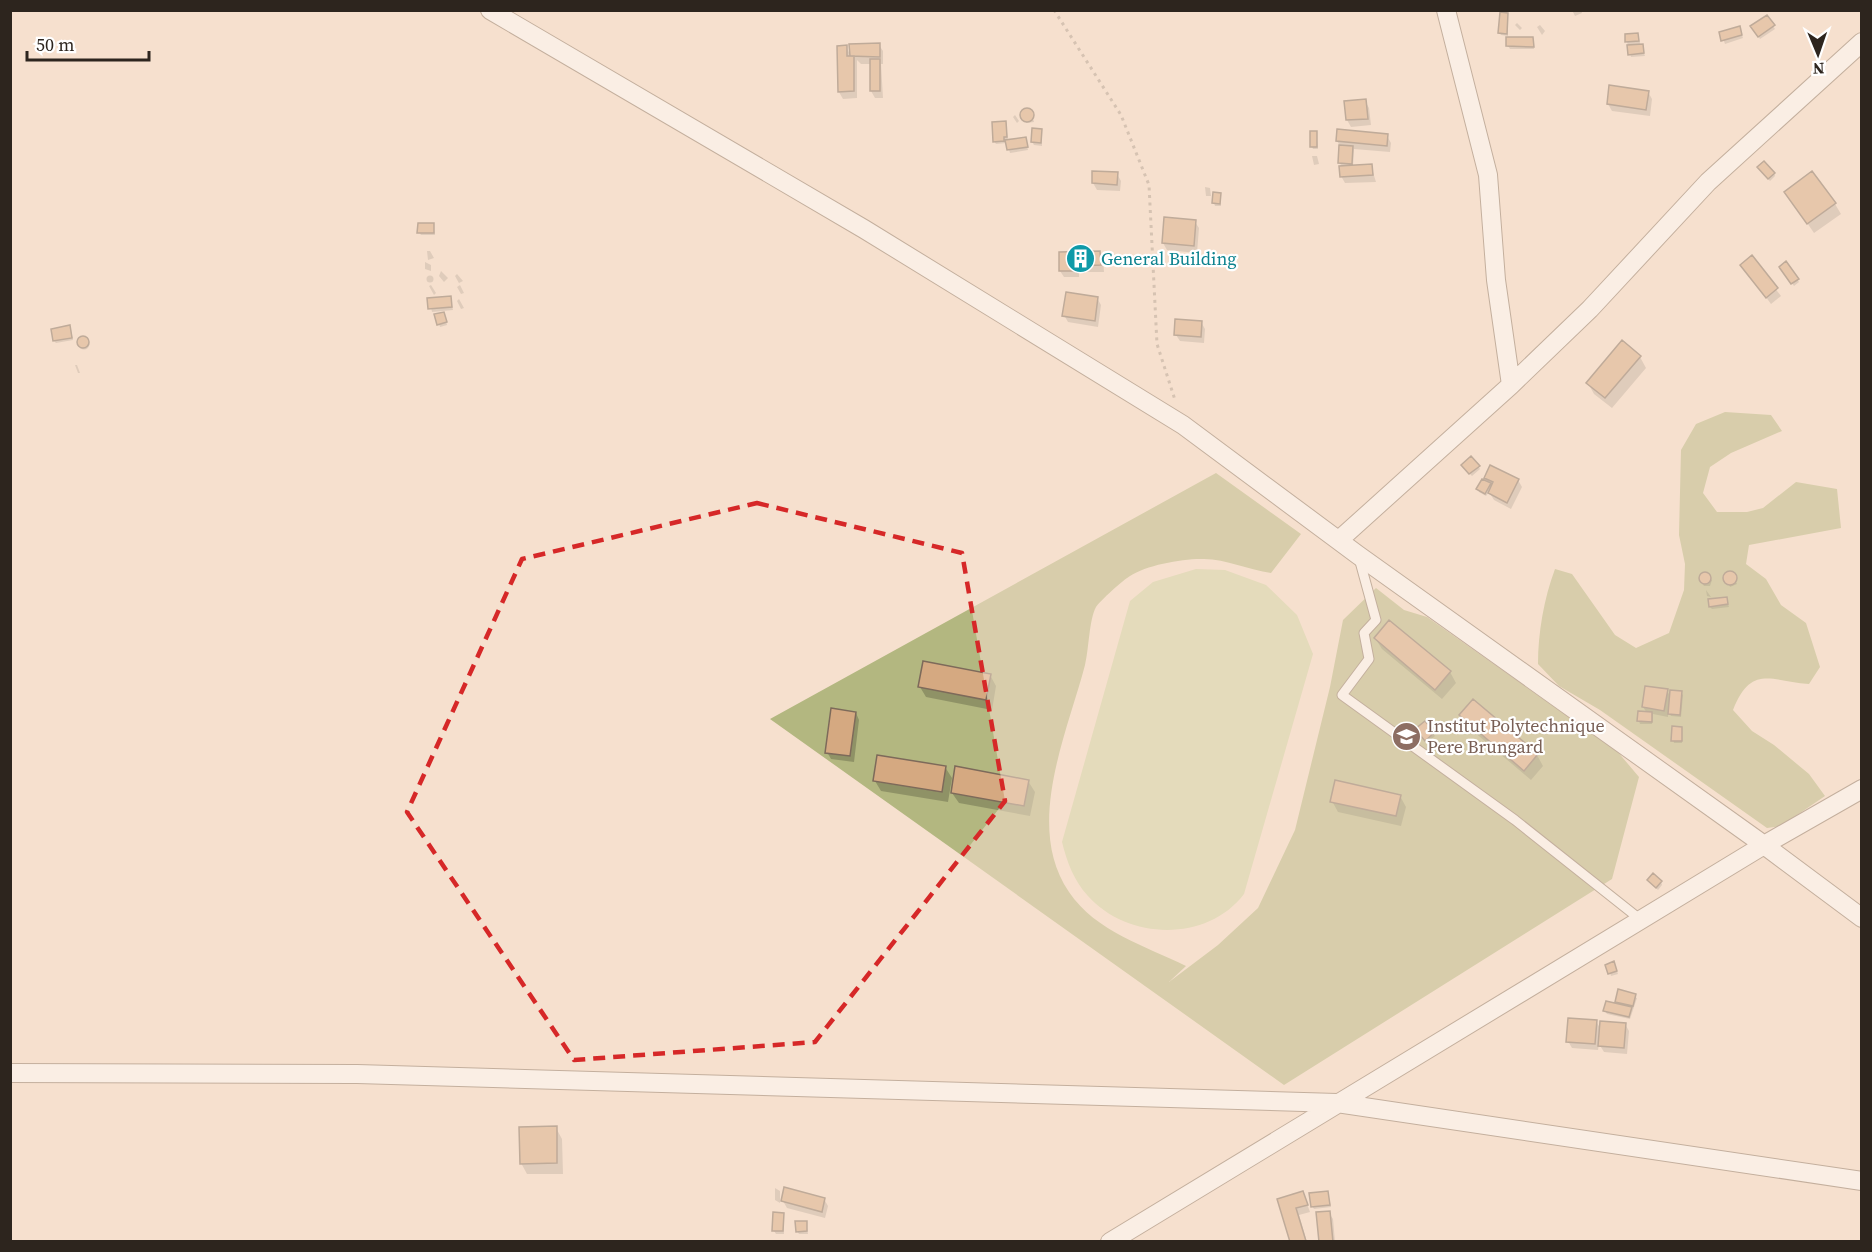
<svg xmlns="http://www.w3.org/2000/svg" width="1872" height="1252" viewBox="0 0 1872 1252" font-family="'Source Serif 4',serif">
<style>
.green{fill:#cfd4a4}
.forest{fill:#b3b780}
.shadow{fill:#0003}
.building{fill:#d5a981;stroke:#7d6a5a;stroke-width:1.5}
.lines{fill:none;stroke-linecap:round;stroke-linejoin:round}
.service-casing{stroke:#877463;stroke-width:11}
.minor-casing{stroke:#877463;stroke-width:20}
.path{stroke:#b09f91;stroke-width:3;stroke-dasharray:3 4.5;stroke-linecap:butt}
.service{stroke:#fff;stroke-width:9}
.minor{stroke:#fff;stroke-width:18}
.marked{fill:none;stroke:#d62828;stroke-width:4.5;stroke-dasharray:12 8;stroke-linejoin:round}
.labels{text-anchor:middle;stroke-width:4.5;stroke-linejoin:round;paint-order:stroke}
.culture-label{font-size:18px;fill:#0d838f;stroke:#fff;text-anchor:start}
.education-label{font-size:18px;fill:#785e54;stroke:#fff;text-anchor:start}
</style>
<rect width="100%" height="100%" fill="#f6e0ce"/>
<path class="green" d="M 1196,569 L 1225,570 L 1266,585 L 1297,615 L 1313,654 L 1244,894 C 1207,943 1127,940 1088,896 C 1074,881 1067,862 1062,842 L 1130,601 L 1153,582 Z"/>
<path class="forest" d="M 1725,412 L 1771,415 L 1782,431 L 1731,453 L 1710,467 L 1703,493 L 1717,512 L 1747,512 L 1763,508 L 1796,482 L 1837,489 L 1841,528 L 1749,545 L 1746,564 L 1766,579 L 1781,605 L 1806,623 L 1820,667 L 1809,684 C 1771,681 1751,664 1733,710 L 1752,731 L 1774,745 L 1809,774 L 1825,796 L 1781,826 L 1767,828 L 1600,710 L 1559,686 L 1538,664 C 1538,633 1544,598 1555,569 L 1572,574 L 1615,635 L 1636,648 L 1669,633 L 1684,590 L 1685,564 L 1679,535 L 1681,450 L 1696,424 Z
M 1216,473 L 1301,534 L 1271,573 C 1249,570 1226,559 1204,559 C 1185,558 1146,565 1130,576 C 1123,580 1100,601 1096,607 C 1089,620 1089,649 1085,665 C 1067,734 1024,826 1069,892 C 1096,932 1146,946 1186,966 L 1169,982 L 1218,945 L 1258,908 L 1295,830 L 1330,687 L 1343,620 L 1376,588 L 1404,610 L 1427,617 L 1617,751 L 1639,777 L 1612,879 L 1284,1085 L 770,719 Z"/>
<path class="shadow" d="M 1572,10 L 1581,10 L 1582,13 L 1575,16 Z
M 1508,15 L 1508,36 L 1501,35 L 1499,32 Z
M 1767,17 L 1775,29 L 1760,39 L 1752,27 Z
M 1517,23 L 1522,28 L 1520,30 L 1515,25 Z
M 1540,25 L 1545,31 L 1542,35 L 1537,27 Z
M 1740,30 L 1743,38 L 1725,44 L 1721,33 Z
M 1637,35 L 1645,56 L 1631,57 L 1627,42 Z
M 1533,39 L 1534,49 L 1510,49 L 1508,46 Z
M 879,45 L 883,51 L 883,64 L 881,64 L 883,98 L 875,98 L 871,91 L 871,64 L 861,64 L 857,60 L 857,98 L 843,99 L 839,92 L 846,47 L 851,56 Z
M 1648,92 L 1652,99 L 1650,116 L 1612,111 L 1608,104 Z
M 1365,101 L 1369,108 L 1371,125 L 1351,127 L 1347,120 L 1346,102 Z
M 1031,111 L 1034,122 L 1026,123 L 1023,112 Z
M 1015,115 L 1019,121 L 1017,123 L 1013,117 Z
M 1006,123 L 1008,141 L 1025,139 L 1028,150 L 1010,153 L 1007,143 L 996,144 L 994,141 Z
M 1041,131 L 1042,146 L 1034,145 L 1032,142 Z
M 1316,132 L 1318,149 L 1313,149 L 1312,147 Z
M 1387,136 L 1391,143 L 1390,152 L 1354,149 L 1353,167 L 1371,166 L 1376,182 L 1345,183 L 1341,176 L 1340,146 L 1337,141 Z
M 1312,156 L 1317,156 L 1319,164 L 1314,165 Z
M 1761,170 L 1774,173 L 1775,176 L 1770,181 Z
M 1117,174 L 1121,181 L 1120,191 L 1097,190 L 1093,183 Z
M 1205,187 L 1210,188 L 1211,196 L 1206,196 Z
M 1786,192 L 1835,204 L 1841,214 L 1814,233 Z
M 1220,194 L 1221,206 L 1215,206 L 1214,203 Z
M 1195,222 L 1199,228 L 1197,253 L 1167,250 L 1163,243 Z
M 433,224 L 435,235 L 421,235 L 419,232 Z
M 427,251 L 430,251 L 434,258 L 428,260 Z
M 1099,252 L 1103,259 L 1104,272 L 1079,272 L 1079,277 L 1064,277 L 1060,271 Z
M 1752,258 L 1781,296 L 1771,304 L 1742,265 Z
M 425,262 L 431,265 L 431,271 L 425,269 Z
M 1786,264 L 1799,282 L 1794,286 L 1781,268 Z
M 441,271 L 448,278 L 444,282 L 439,276 Z
M 457,274 L 463,281 L 459,283 L 464,293 L 461,294 L 457,287 L 460,285 L 455,276 Z
M426.5 279a3.5 3.5 0 1 1 7 0a3.5 3.5 0 1 1-7 0Z
M 431,285 L 436,293 L 434,295 L 429,286 Z
M 450,297 L 453,310 L 432,312 L 429,299 Z
M 1097,298 L 1101,305 L 1098,327 L 1068,322 L 1064,315 Z
M 459,299 L 464,308 L 461,309 L 457,301 Z
M 445,316 L 447,325 L 440,327 L 439,324 Z
M 1201,322 L 1205,329 L 1204,343 L 1180,341 L 1176,335 Z
M 71,330 L 73,340 L 56,343 L 54,341 Z
M78.5 344a5.5 5.5 0 1 1 11 0a5.5 5.5 0 1 1-11 0Z
M 1640,357 L 1646,368 L 1612,408 L 1594,394 L 1588,383 Z
M 75,365 L 77,365 L 80,373 L 78,373 Z
M 1478,466 L 1480,469 L 1472,476 L 1464,468 Z
M 1485,477 L 1518,480 L 1522,487 L 1511,509 L 1494,500 L 1489,492 L 1486,496 L 1479,492 L 1478,489 L 1489,484 Z
M 1705,574 L 1712,580 L 1710,586 L 1704,586 L 1702,583 L 1700,577 Z
M 1732,574 L 1737,584 L 1730,587 L 1725,576 Z
M 1706,590 L 1711,597 L 1707,596 Z
M 1726,598 L 1729,607 L 1712,609 L 1710,607 Z
M 1375,638 L 1450,672 L 1456,683 L 1442,699 L 1382,649 Z
M 990,675 L 996,686 L 992,710 L 926,697 L 920,687 Z
M 1667,691 L 1671,697 L 1681,693 L 1683,695 L 1681,717 L 1671,716 L 1668,712 L 1668,717 L 1653,714 L 1652,724 L 1640,724 L 1639,721 L 1647,713 L 1643,707 Z
M 1473,701 L 1537,755 L 1543,766 L 1531,780 L 1467,726 L 1461,715 Z
M 856,713 L 859,720 L 854,762 L 831,759 L 827,752 Z
M 1425,723 L 1435,736 L 1428,742 L 1419,732 Z
M 1681,728 L 1682,743 L 1674,743 L 1673,740 Z
M 945,767 L 952,778 L 948,802 L 881,791 L 875,781 Z
M 1028,781 L 1035,792 L 1030,816 L 959,803 L 952,793 Z
M 1400,796 L 1406,807 L 1401,826 L 1338,812 L 1332,801 Z
M 1649,881 L 1661,882 L 1662,885 L 1658,890 Z
M 1615,966 L 1618,974 L 1611,976 L 1610,973 Z
M 1619,991 L 1637,998 L 1630,1019 L 1607,1014 L 1605,1011 L 1615,1005 Z
M 1596,1021 L 1601,1030 L 1625,1024 L 1629,1031 L 1627,1054 L 1604,1052 L 1599,1044 L 1598,1050 L 1572,1048 L 1568,1041 Z
M 556,1128 L 562,1139 L 563,1174 L 527,1174 L 521,1163 Z
M 775,1188 L 780,1191 L 780,1203 L 775,1200 Z
M 1328,1192 L 1331,1207 L 1314,1209 L 1312,1206 Z
M 1303,1193 L 1310,1212 L 1299,1215 L 1307,1242 L 1292,1242 L 1279,1200 Z
M 824,1199 L 828,1206 L 825,1218 L 787,1208 L 783,1201 Z
M 1329,1213 L 1333,1219 L 1335,1242 L 1320,1242 Z
M 783,1214 L 784,1234 L 776,1234 L 774,1231 Z
M 806,1222 L 808,1234 L 799,1234 L 797,1231 Z"/>
<path class="building" d="M 1500,12 L 1508,13 L 1507,34 L 1498,33 Z
M 1767,15 L 1775,25 L 1758,37 L 1750,26 Z
M 1740,26 L 1742,35 L 1721,41 L 1719,32 Z
M 1638,33 L 1639,41 L 1625,42 L 1625,34 Z
M 1506,37 L 1533,37 L 1534,47 L 1506,46 Z
M 880,43 L 880,57 L 850,56 L 849,44 Z
M 1643,44 L 1644,53 L 1628,55 L 1627,45 Z
M 847,45 L 847,56 L 854,56 L 854,91 L 838,92 L 837,46 Z
M 870,59 L 880,59 L 880,91 L 870,91 Z
M 1609,85 L 1649,91 L 1646,110 L 1607,104 Z
M 1366,99 L 1368,119 L 1346,120 L 1344,101 Z
M1020 115a7 7 0 1 1 14 0a7 7 0 1 1-14 0Z
M 1006,121 L 1007,137 L 1004,137 L 1004,141 L 993,142 L 992,122 Z
M 1032,128 L 1042,129 L 1041,143 L 1031,142 Z
M 1337,129 L 1388,134 L 1387,146 L 1336,141 Z
M 1310,131 L 1317,131 L 1317,147 L 1310,147 Z
M 1026,137 L 1028,147 L 1007,150 L 1005,140 Z
M 1339,145 L 1353,146 L 1352,164 L 1338,163 Z
M 1764,161 L 1775,173 L 1768,179 L 1757,167 Z
M 1372,164 L 1373,175 L 1340,177 L 1339,166 Z
M 1092,171 L 1118,172 L 1117,185 L 1092,183 Z
M 1812,171 L 1836,203 L 1807,224 L 1784,192 Z
M 1213,192 L 1221,193 L 1220,204 L 1212,203 Z
M 1164,217 L 1196,220 L 1194,246 L 1162,243 Z
M 418,223 L 434,223 L 434,233 L 417,233 Z
M 1100,251 L 1101,265 L 1076,266 L 1076,271 L 1059,271 L 1059,252 Z
M 1752,255 L 1778,288 L 1766,298 L 1740,265 Z
M 1786,261 L 1799,279 L 1791,284 L 1779,267 Z
M 1066,292 L 1098,297 L 1095,321 L 1062,316 Z
M 451,296 L 452,307 L 428,309 L 427,298 Z
M 444,312 L 447,322 L 437,325 L 434,314 Z
M 1175,319 L 1202,321 L 1201,337 L 1174,335 Z
M 70,325 L 72,338 L 53,341 L 51,329 Z
M77 342a6 6 0 1 1 12 0a6 6 0 1 1-12 0Z
M 1622,340 L 1641,356 L 1605,398 L 1586,383 Z
M 1471,456 L 1480,466 L 1469,474 L 1461,465 Z
M 1490,465 L 1519,479 L 1507,503 L 1488,493 L 1493,482 L 1484,478 Z
M 1482,479 L 1491,483 L 1485,494 L 1476,489 Z
M1723 578a7 7 0 1 1 14 0a7 7 0 1 1-14 0Z
M1699 578a6 6 0 1 1 12 0a6 6 0 1 1-12 0Z
M 1727,597 L 1728,604 L 1709,607 L 1708,599 Z
M 1389,620 L 1451,671 L 1435,690 L 1374,638 Z
M 923,661 L 991,674 L 986,700 L 918,687 Z
M 1645,686 L 1668,689 L 1664,711 L 1642,707 Z
M 1670,690 L 1682,691 L 1680,715 L 1668,714 Z
M 1473,699 L 1538,754 L 1524,771 L 1459,715 Z
M 831,708 L 856,712 L 850,756 L 825,753 Z
M 1638,711 L 1652,712 L 1652,722 L 1637,721 Z
M 1425,721 L 1435,732 L 1425,741 L 1415,729 Z
M 1672,726 L 1682,727 L 1682,741 L 1671,741 Z
M 877,755 L 946,766 L 942,792 L 873,781 Z
M 955,766 L 1029,780 L 1024,806 L 951,793 Z
M 1335,780 L 1401,795 L 1396,816 L 1330,802 Z
M 1653,873 L 1662,881 L 1656,888 L 1647,880 Z
M 1614,961 L 1617,971 L 1608,974 L 1605,965 Z
M 1618,989 L 1636,994 L 1633,1006 L 1615,1002 Z
M 1606,1001 L 1632,1007 L 1629,1017 L 1603,1011 Z
M 1568,1018 L 1597,1020 L 1595,1044 L 1566,1042 Z
M 1600,1021 L 1626,1023 L 1624,1048 L 1598,1046 Z
M 557,1126 L 557,1163 L 520,1164 L 519,1127 Z
M 784,1187 L 825,1198 L 822,1212 L 781,1201 Z
M 1303,1191 L 1308,1205 L 1296,1208 L 1306,1241 L 1290,1242 L 1277,1199 Z
M 1328,1191 L 1330,1205 L 1311,1207 L 1309,1193 Z
M 1330,1211 L 1333,1242 L 1319,1242 L 1316,1212 Z
M 773,1212 L 784,1213 L 783,1231 L 772,1231 Z
M 795,1221 L 807,1221 L 807,1231 L 796,1232 Z"/>
<g class="lines">
<defs>
<path id="service" d="M 1359,558 L 1376,620 L 1364,633 L 1369,659 L 1342,695 L 1515,820 L 1641,920"/>
<path id="minor" d="M 490,10 L 864,229 L 1183,425 L 1358,555 L 1764,845 L 1862,918
M 1446,10 L 1488,175 L 1496,280 L 1511,385
M 1339,540 L 1511,385 L 1590,309 L 1708,182 L 1862,42
M 10,1073 L 357,1074 L 1337,1103 L 1862,1181
M 1110,1242 L 1764,845 L 1862,789"/>
</defs>
<use href="#service" class="service-casing"/>
<use href="#minor" class="minor-casing"/>
<path class="path" d="M 1054,10 L 1121,115 L 1149,185 L 1157,344 L 1175,400"/>
<use href="#service" class="service"/>
<use href="#minor" class="minor"/>
</g>
<path d="M0 0H1872V1252H0ZM 757,503 L 962,553 L 1005,801 L 815,1042 L 574,1060 L 407,812 L 522,559 Z" fill="#f6e0ce" fill-opacity=".55" fill-rule="evenodd"/>
<path class="marked" d="M 757,503 L 962,553 L 1005,801 L 815,1042 L 574,1060 L 407,812 L 522,559 Z"/>
<defs>
<symbol id="building-disc" viewBox="-11 -11 22 22"><circle r="9.5" fill="#0f9aa8" stroke="#fff"/><path d="M-4-6H4V6H1V3H-1V6H-4ZM-2.5-4.3h1.7v1.8h-1.7ZM.8-4.3h1.7v1.8H.8ZM-2.5-1h1.7V.8h-1.7ZM.8-1h1.7V.8H.8Z" fill="#fff"/></symbol>
<symbol id="school-disc" viewBox="-11 -11 22 22"><circle r="9.5" fill="#8d6e63" stroke="#fff"/><path d="M0-5L7-2L0 1L-7-2ZM-4 1L0 2.5L4 1V4Q0 6-4 4Z" fill="#fff"/></symbol>
</defs>
<g fill-rule="evenodd">
<use href="#building-disc" x="1064" y="242" width="33" height="33"/>
<use href="#school-disc" x="1390" y="720" width="33" height="33"/>
</g>
<g class="labels">
<g class="culture-label">
<text x="1101" y="265">General Building</text>
</g>
<g class="education-label">
<text x="1427" y="732">Institut Polytechnique<tspan x="1427" dy="21">Pere Brungard</tspan></text>
</g>
</g>
<rect width="1872" height="1252" fill="none" stroke="#2d251e" stroke-width="24"/>
<g transform="translate(1818 54) rotate(178)" stroke="#ffffff" stroke-width="4.5" paint-order="stroke">
<path d="M0-4.5L10 22L0 15L-10 22Z" fill="#2d251e"/>
<text y="-9" font-size="16" font-weight="bold" text-anchor="middle" fill="#2d251e">N</text>
</g>
<path d="M27 51v9h122v-9" fill="none" stroke="#2d251e" stroke-width="3"/>
<text x="36" y="51" font-size="18" fill="#2d251e" stroke="#ffffff" stroke-width="4.5" paint-order="stroke">50 m</text>
</svg>
